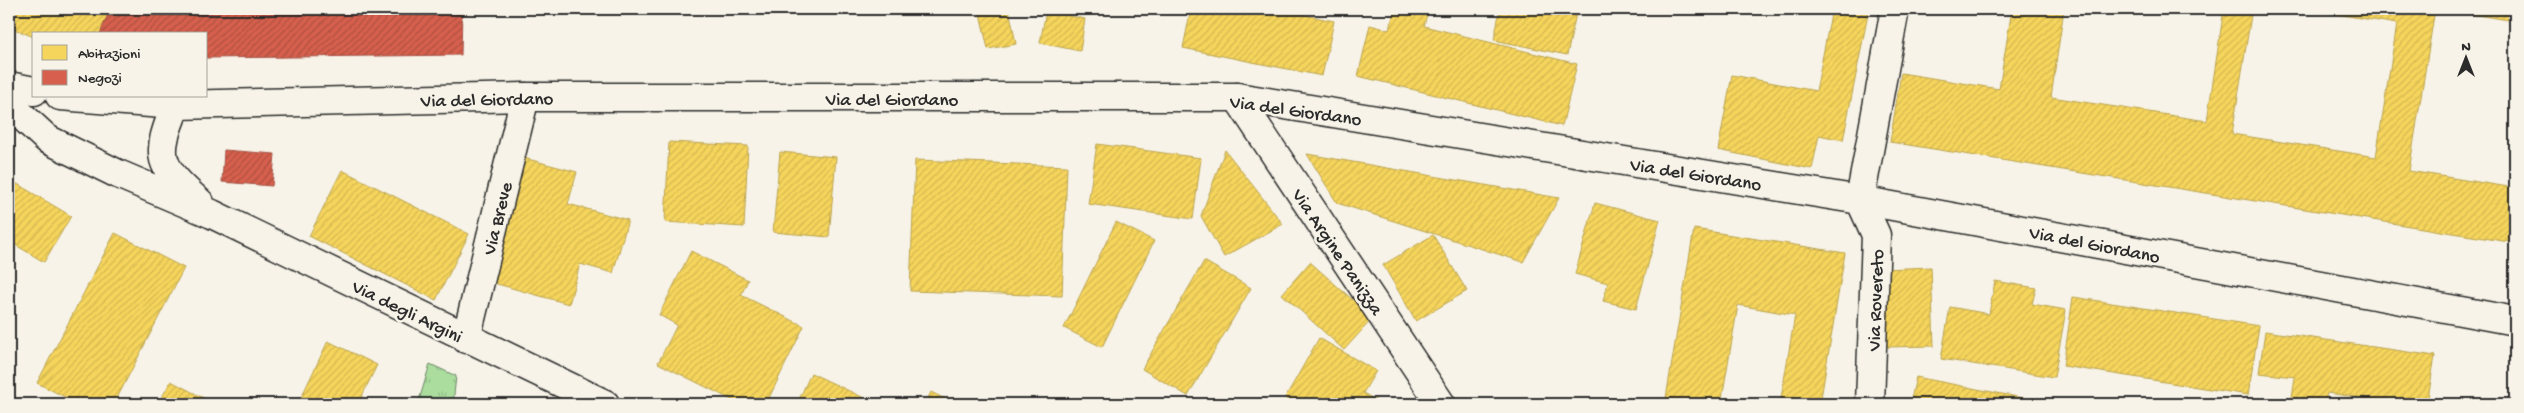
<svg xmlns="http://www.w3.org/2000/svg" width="2524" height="413" viewBox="0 0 2524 413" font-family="'Gochi Hand',sans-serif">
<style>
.grass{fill:url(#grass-tufts);stroke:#6a8464}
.homes{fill:url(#homes-hatch);stroke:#b9a24d}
.shops{fill:url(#shops-hatch);stroke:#a35043}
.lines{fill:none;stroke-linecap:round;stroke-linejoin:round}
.minor-casing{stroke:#2b2b2b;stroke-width:31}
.tertiary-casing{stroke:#2b2b2b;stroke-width:31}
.minor{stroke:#f7f3e8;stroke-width:28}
.tertiary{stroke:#f7f3e8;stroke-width:28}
.labels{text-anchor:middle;stroke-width:5;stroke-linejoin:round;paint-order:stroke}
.street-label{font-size:19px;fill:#2b2b2b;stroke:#f7f3e8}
</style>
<defs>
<pattern id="grass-tufts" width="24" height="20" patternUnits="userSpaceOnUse" patternTransform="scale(1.25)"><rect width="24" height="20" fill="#aadd9e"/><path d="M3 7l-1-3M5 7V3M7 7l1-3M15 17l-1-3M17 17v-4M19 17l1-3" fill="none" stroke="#92be88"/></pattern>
<pattern id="homes-hatch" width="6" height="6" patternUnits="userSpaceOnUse" patternTransform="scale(1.25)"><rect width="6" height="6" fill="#f6d55c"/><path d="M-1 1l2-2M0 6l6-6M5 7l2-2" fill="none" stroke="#d3b750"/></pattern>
<pattern id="shops-hatch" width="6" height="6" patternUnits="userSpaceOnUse" patternTransform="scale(1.25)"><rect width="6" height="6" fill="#d6604d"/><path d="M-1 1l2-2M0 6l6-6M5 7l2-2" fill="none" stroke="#ae4f40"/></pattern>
</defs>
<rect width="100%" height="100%" fill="#f7f3e8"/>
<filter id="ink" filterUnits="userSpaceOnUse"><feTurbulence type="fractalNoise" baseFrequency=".02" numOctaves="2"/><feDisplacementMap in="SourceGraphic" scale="10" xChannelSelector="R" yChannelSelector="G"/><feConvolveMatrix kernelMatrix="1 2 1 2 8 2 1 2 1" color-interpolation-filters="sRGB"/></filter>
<g filter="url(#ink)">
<path class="grass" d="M 430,364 L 456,376 L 453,404 L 418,404 Z"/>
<path class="homes" d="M 9,9 L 110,9 L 100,34 L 34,34 L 34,37 L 9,27 Z
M 979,9 L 1009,9 L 1016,44 L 988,49 Z
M 1191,9 L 1276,9 L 1334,21 L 1322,76 L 1183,48 Z
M 1395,9 L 1427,14 L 1424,26 L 1577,64 L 1562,126 L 1358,76 L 1370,25 L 1389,30 Z
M 1500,9 L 1533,11 L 1534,9 L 1577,9 L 1567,55 L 1494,40 Z
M 1832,9 L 1869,9 L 1843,140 L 1819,135 L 1812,169 L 1718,150 L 1732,75 L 1816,91 Z
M 2012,9 L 2064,9 L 2051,97 L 2207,121 L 2224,9 L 2252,9 L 2232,134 L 2376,157 L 2397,24 L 2305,9 L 2435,9 L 2409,171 L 2515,188 L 2515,243 L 1890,142 L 1901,73 L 1999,89 Z
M 2438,9 L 2515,9 L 2515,21 Z
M 1046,11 L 1085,19 L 1080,51 L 1040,43 Z
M 669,142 L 748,146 L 744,227 L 665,222 Z
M 1097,144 L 1201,158 L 1193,219 L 1088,204 Z
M 1225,150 L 1283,224 L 1224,257 L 1201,216 Z
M 780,152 L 836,157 L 829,237 L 773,232 Z
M 1307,154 L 1559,198 L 1523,262 L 1337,203 Z
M 524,158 L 577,172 L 568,204 L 628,220 L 613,273 L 580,264 L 569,304 L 490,282 Z
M 915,160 L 1067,166 L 1062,296 L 910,291 Z
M 342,170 L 469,234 L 436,300 L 309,236 Z
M 9,179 L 71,216 L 44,262 L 9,241 Z
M 1595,203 L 1660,220 L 1636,309 L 1603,301 L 1608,283 L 1575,274 Z
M 1116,222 L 1154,241 L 1102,347 L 1064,328 Z
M 1694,229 L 1845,253 L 1820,404 L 1780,404 L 1795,315 L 1738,305 L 1721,404 L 1665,404 Z
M 115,233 L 184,268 L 114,404 L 79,404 L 37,383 Z
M 1433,235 L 1467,291 L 1416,321 L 1383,265 Z
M 691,251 L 748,280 L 741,295 L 804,326 L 766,404 L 740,404 L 658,363 L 677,325 L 659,315 Z
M 1204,261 L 1251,288 L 1188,396 L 1142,369 Z
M 1310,262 L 1373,318 L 1344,350 L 1282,294 Z
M 1931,267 L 1934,346 L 1887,347 L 1884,269 Z
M 1995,281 L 2036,288 L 2032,304 L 2066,310 L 2054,377 L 1941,359 L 1950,307 L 1989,314 Z
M 2073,297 L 2259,326 L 2248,395 L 2063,366 Z
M 2265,331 L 2435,356 L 2427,404 L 2404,404 L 2327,393 L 2325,404 L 2291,404 L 2295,377 L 2259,373 Z
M 1319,338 L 1376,371 L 1363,393 L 1382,404 L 1295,404 L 1285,398 Z
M 328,341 L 377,365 L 358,404 L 298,404 Z
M 811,373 L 877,404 L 797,404 Z
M 1916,377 L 2033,400 L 2032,404 L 1910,404 Z
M 171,381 L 215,404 L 158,404 Z
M 931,392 L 955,404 L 925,404 Z"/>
<path class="shops" d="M 110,9 L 462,9 L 461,55 L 206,58 L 206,34 L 100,34 Z
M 224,150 L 275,154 L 272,186 L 222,182 Z"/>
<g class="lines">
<defs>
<path id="minor" d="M 1237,97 L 1441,404
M 9,104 L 47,139 L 118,174 L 212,214 L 605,404
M 176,105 C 154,158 158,165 200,203
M 466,339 L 525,97
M 1870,404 L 1876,235 L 1860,200 L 1895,9"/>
<path id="tertiary" d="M 9,86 L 34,91
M 60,96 L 176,105 L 525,97 L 1237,97 L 1860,200 L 2515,321"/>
</defs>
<use href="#minor" class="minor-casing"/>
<use href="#tertiary" class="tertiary-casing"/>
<use href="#minor" class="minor"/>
<use href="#tertiary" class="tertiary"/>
</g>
</g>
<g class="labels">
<g class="street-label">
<text transform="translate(487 98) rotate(-1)" y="7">Via del Giordano</text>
<text x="892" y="105">Via del Giordano</text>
<text transform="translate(1296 109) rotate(8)" y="7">Via del Giordano</text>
<text transform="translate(1696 173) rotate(9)" y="7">Via del Giordano</text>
<text transform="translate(496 218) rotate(-76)" y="7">Via Breve</text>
<text transform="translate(2095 243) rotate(11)" y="7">Via del Giordano</text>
<text transform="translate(1339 251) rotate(56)" y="7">Via Argine Panizza</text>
<text transform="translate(1874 300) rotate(-88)" y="7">Via Rovereto</text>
<text transform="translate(408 310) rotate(26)" y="7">Via degli Argini</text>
</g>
</g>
<rect width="2524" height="413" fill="none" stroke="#f7f3e8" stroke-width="30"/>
<rect x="15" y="15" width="2494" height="383" fill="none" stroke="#2b2b2b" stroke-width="2" filter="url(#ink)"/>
<rect x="32" y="32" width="175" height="65" fill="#f7f3e8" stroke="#a5a39c"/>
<rect x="42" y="45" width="25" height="15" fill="#f6d55c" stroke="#a5a39c"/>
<text x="78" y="58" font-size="15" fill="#2b2b2b">Abitazioni</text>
<rect x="42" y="70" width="25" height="15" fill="#d6604d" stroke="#a5a39c"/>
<text x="78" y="82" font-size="15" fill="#2b2b2b">Negozi</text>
<g transform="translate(2466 58)" stroke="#f7f3e8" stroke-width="4" paint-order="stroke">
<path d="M0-4L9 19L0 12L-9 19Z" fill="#2b2b2b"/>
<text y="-8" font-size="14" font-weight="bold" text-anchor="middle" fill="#2b2b2b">N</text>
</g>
</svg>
